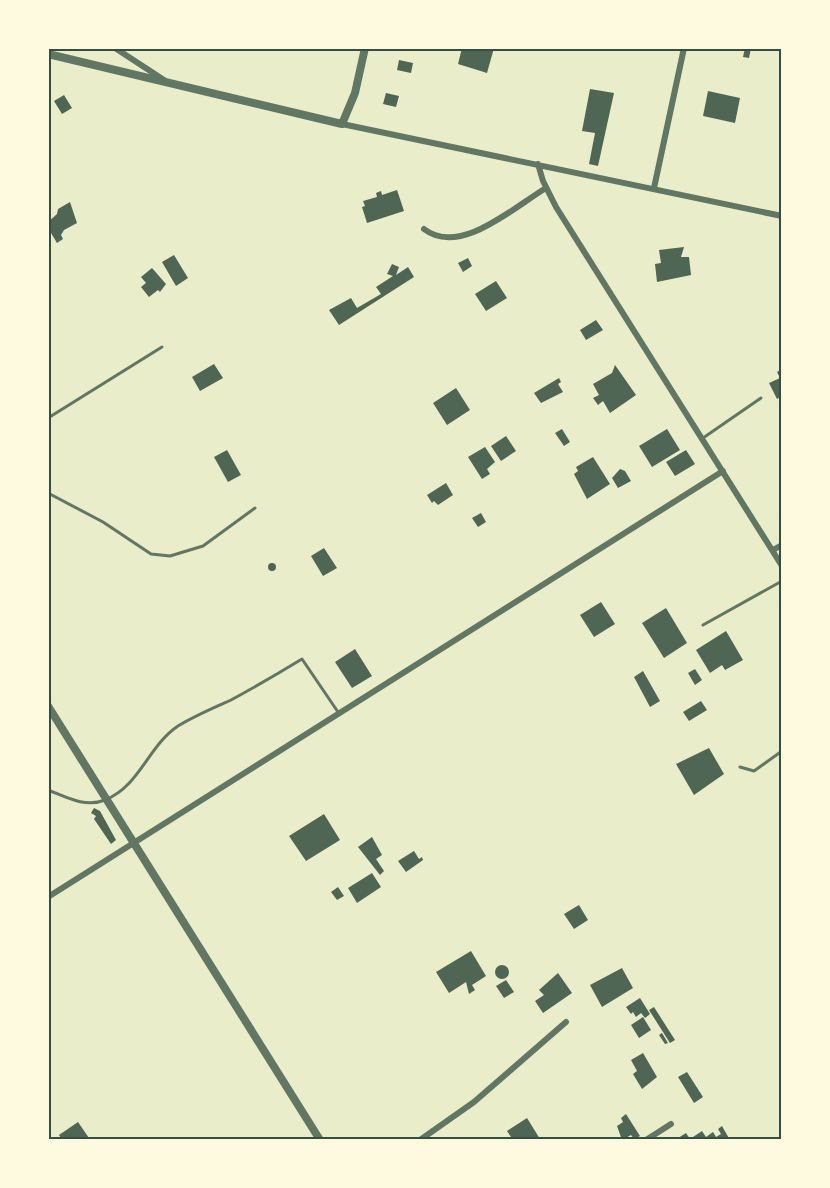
<svg xmlns="http://www.w3.org/2000/svg" width="830" height="1188" viewBox="0 0 830 1188" font-family="'Space Grotesk',sans-serif">
<style>
.building{fill:#4f6655}
.lines{fill:none;stroke-linecap:round;stroke-linejoin:round}
.service{stroke:#617663;stroke-width:3}
.minor{stroke:#617663;stroke-width:6}
.tertiary{stroke:#617663;stroke-width:8}
.neatline{fill:none;stroke:#344e41;stroke-width:2}
</style>
<rect width="100%" height="100%" fill="#e9edc9"/>
<path class="building" d="M 462,48 L 494,48 L 487,73 L 458,64 Z
M 745,48 L 751,48 L 749,58 L 743,57 Z
M 399,60 L 413,63 L 411,73 L 397,70 Z
M 590,89 L 614,93 L 598,166 L 589,164 L 595,133 L 582,131 Z
M 708,91 L 740,98 L 735,123 L 703,116 Z
M 386,93 L 399,96 L 396,107 L 383,104 Z
M 64,95 L 72,108 L 62,114 L 54,101 Z
M 397,190 L 404,211 L 367,223 L 362,207 L 365,206 L 363,201 L 377,197 L 376,193 L 381,191 L 382,195 Z
M 70,202 L 77,223 L 64,230 L 61,235 L 63,239 L 57,243 L 48,228 L 48,222 L 57,214 L 58,209 Z
M 684,247 L 681,257 L 689,257 L 691,275 L 657,282 L 655,264 L 661,263 L 659,250 Z
M 174,255 L 188,278 L 176,286 L 162,262 Z
M 468,258 L 472,266 L 463,272 L 458,263 Z
M 392,264 L 399,267 L 396,275 L 408,267 L 414,277 L 339,325 L 329,310 L 351,298 L 357,308 L 381,294 L 376,287 L 393,276 L 387,274 Z
M 152,268 L 166,284 L 160,292 L 158,290 L 149,297 L 141,287 L 146,283 L 141,277 Z
M 496,281 L 507,298 L 486,311 L 475,294 Z
M 596,320 L 603,330 L 586,340 L 580,330 Z
M 214,364 L 223,378 L 200,391 L 192,377 Z
M 615,365 L 636,395 L 610,413 L 603,401 L 598,405 L 593,398 L 599,395 L 593,384 L 612,373 Z
M 782,369 L 782,396 L 777,399 L 769,383 L 780,378 L 777,372 Z
M 559,378 L 561,382 L 558,384 L 563,392 L 541,403 L 534,393 Z
M 456,388 L 470,410 L 447,425 L 433,403 Z
M 562,429 L 570,442 L 564,446 L 555,433 Z
M 667,429 L 680,450 L 652,467 L 639,446 Z
M 506,436 L 516,451 L 501,461 L 491,446 Z
M 485,447 L 495,462 L 487,469 L 490,474 L 482,479 L 468,457 Z
M 227,450 L 241,475 L 228,482 L 214,457 Z
M 686,450 L 695,464 L 675,476 L 666,462 Z
M 593,457 L 610,484 L 587,499 L 574,474 L 578,471 L 576,467 Z
M 620,469 L 625,471 L 631,481 L 618,488 L 612,478 Z
M 446,483 L 453,495 L 438,505 L 434,501 L 432,503 L 427,495 Z
M 481,513 L 486,522 L 478,527 L 472,518 Z
M 324,548 L 337,568 L 323,576 L 311,556 Z
M268 567a4 4 0 1 1 8 0a4 4 0 1 1-8 0Z
M 601,602 L 615,624 L 594,637 L 580,615 Z
M 666,608 L 687,643 L 664,658 L 642,623 Z
M 726,631 L 743,660 L 725,670 L 722,665 L 710,673 L 696,650 Z
M 355,649 L 372,676 L 352,688 L 335,662 Z
M 695,669 L 702,680 L 695,685 L 688,673 Z
M 643,671 L 660,701 L 650,707 L 634,677 Z
M 701,701 L 707,710 L 689,721 L 683,712 Z
M 709,748 L 724,774 L 694,795 L 676,764 Z
M 94,808 L 100,811 L 116,840 L 111,844 L 94,819 L 96,816 L 91,813 Z
M 324,814 L 340,840 L 306,861 L 289,836 Z
M 372,837 L 382,855 L 376,859 L 384,871 L 380,875 L 358,847 Z
M 414,851 L 419,859 L 422,857 L 423,860 L 406,872 L 398,861 Z
M 372,873 L 381,887 L 357,903 L 348,888 Z
M 338,887 L 344,896 L 337,900 L 331,892 Z
M 579,905 L 588,920 L 574,929 L 564,914 Z
M 471,951 L 486,976 L 472,985 L 475,990 L 469,994 L 466,982 L 449,993 L 436,972 Z
M495 972a7 7 0 1 1 14 0a7 7 0 1 1-14 0Z
M 622,968 L 633,988 L 602,1007 L 590,985 Z
M 558,973 L 572,993 L 543,1013 L 535,1001 L 544,995 L 539,990 Z
M 506,980 L 514,992 L 504,998 L 496,986 Z
M 640,998 L 650,1014 L 645,1018 L 641,1013 L 636,1017 L 633,1012 L 631,1014 L 626,1007 Z
M 654,1007 L 675,1040 L 670,1043 L 649,1010 Z
M 643,1017 L 651,1030 L 639,1038 L 631,1025 Z
M 662,1033 L 668,1043 L 665,1044 L 659,1035 Z
M 643,1053 L 657,1077 L 642,1089 L 633,1074 L 637,1071 L 631,1060 Z
M 687,1072 L 703,1097 L 694,1103 L 678,1077 Z
M 626,1114 L 640,1136 L 634,1139 L 631,1135 L 622,1140 L 617,1126 L 623,1122 L 621,1118 Z
M 527,1118 L 540,1139 L 513,1140 L 507,1131 Z
M 78,1122 L 89,1138 L 62,1140 L 59,1135 Z
M 722,1126 L 730,1140 L 675,1140 L 686,1133 L 690,1139 L 702,1131 L 706,1137 L 713,1132 L 716,1137 L 721,1134 L 718,1129 Z"/>
<g class="lines">
<path class="service" d="M 48,418 L 162,347
M 703,438 L 761,398
M 48,493 L 103,522 L 151,554 L 170,556 L 203,546 L 255,508
M 703,625 L 782,581
M 740,767 L 754,771 L 782,751
M 48,790 C 66,797 85,808 105,800 C 140,786 148,746 178,726 C 194,716 213,708 231,700 C 255,687 279,673 302,659 L 338,712"/>
<path class="minor" d="M 115,48 L 164,80
M 342,124 L 782,216
M 538,164 L 543,181 L 556,207 L 782,566
M 654,188 L 684,48
M 424,229 C 460,257 514,207 546,188
M 773,550 L 782,545
M 48,897 L 723,471
M 420,1140 L 474,1102 L 566,1022
M 646,1140 L 671,1124"/>
<path class="tertiary" d="M 48,54 L 342,124 L 355,93 L 365,48
M 48,706 L 320,1140"/>
</g>
<rect width="830" height="1188" fill="none" stroke="#fefae0" stroke-width="99"/>
<rect x="50" y="50" width="730" height="1088" class="neatline"/>
</svg>
